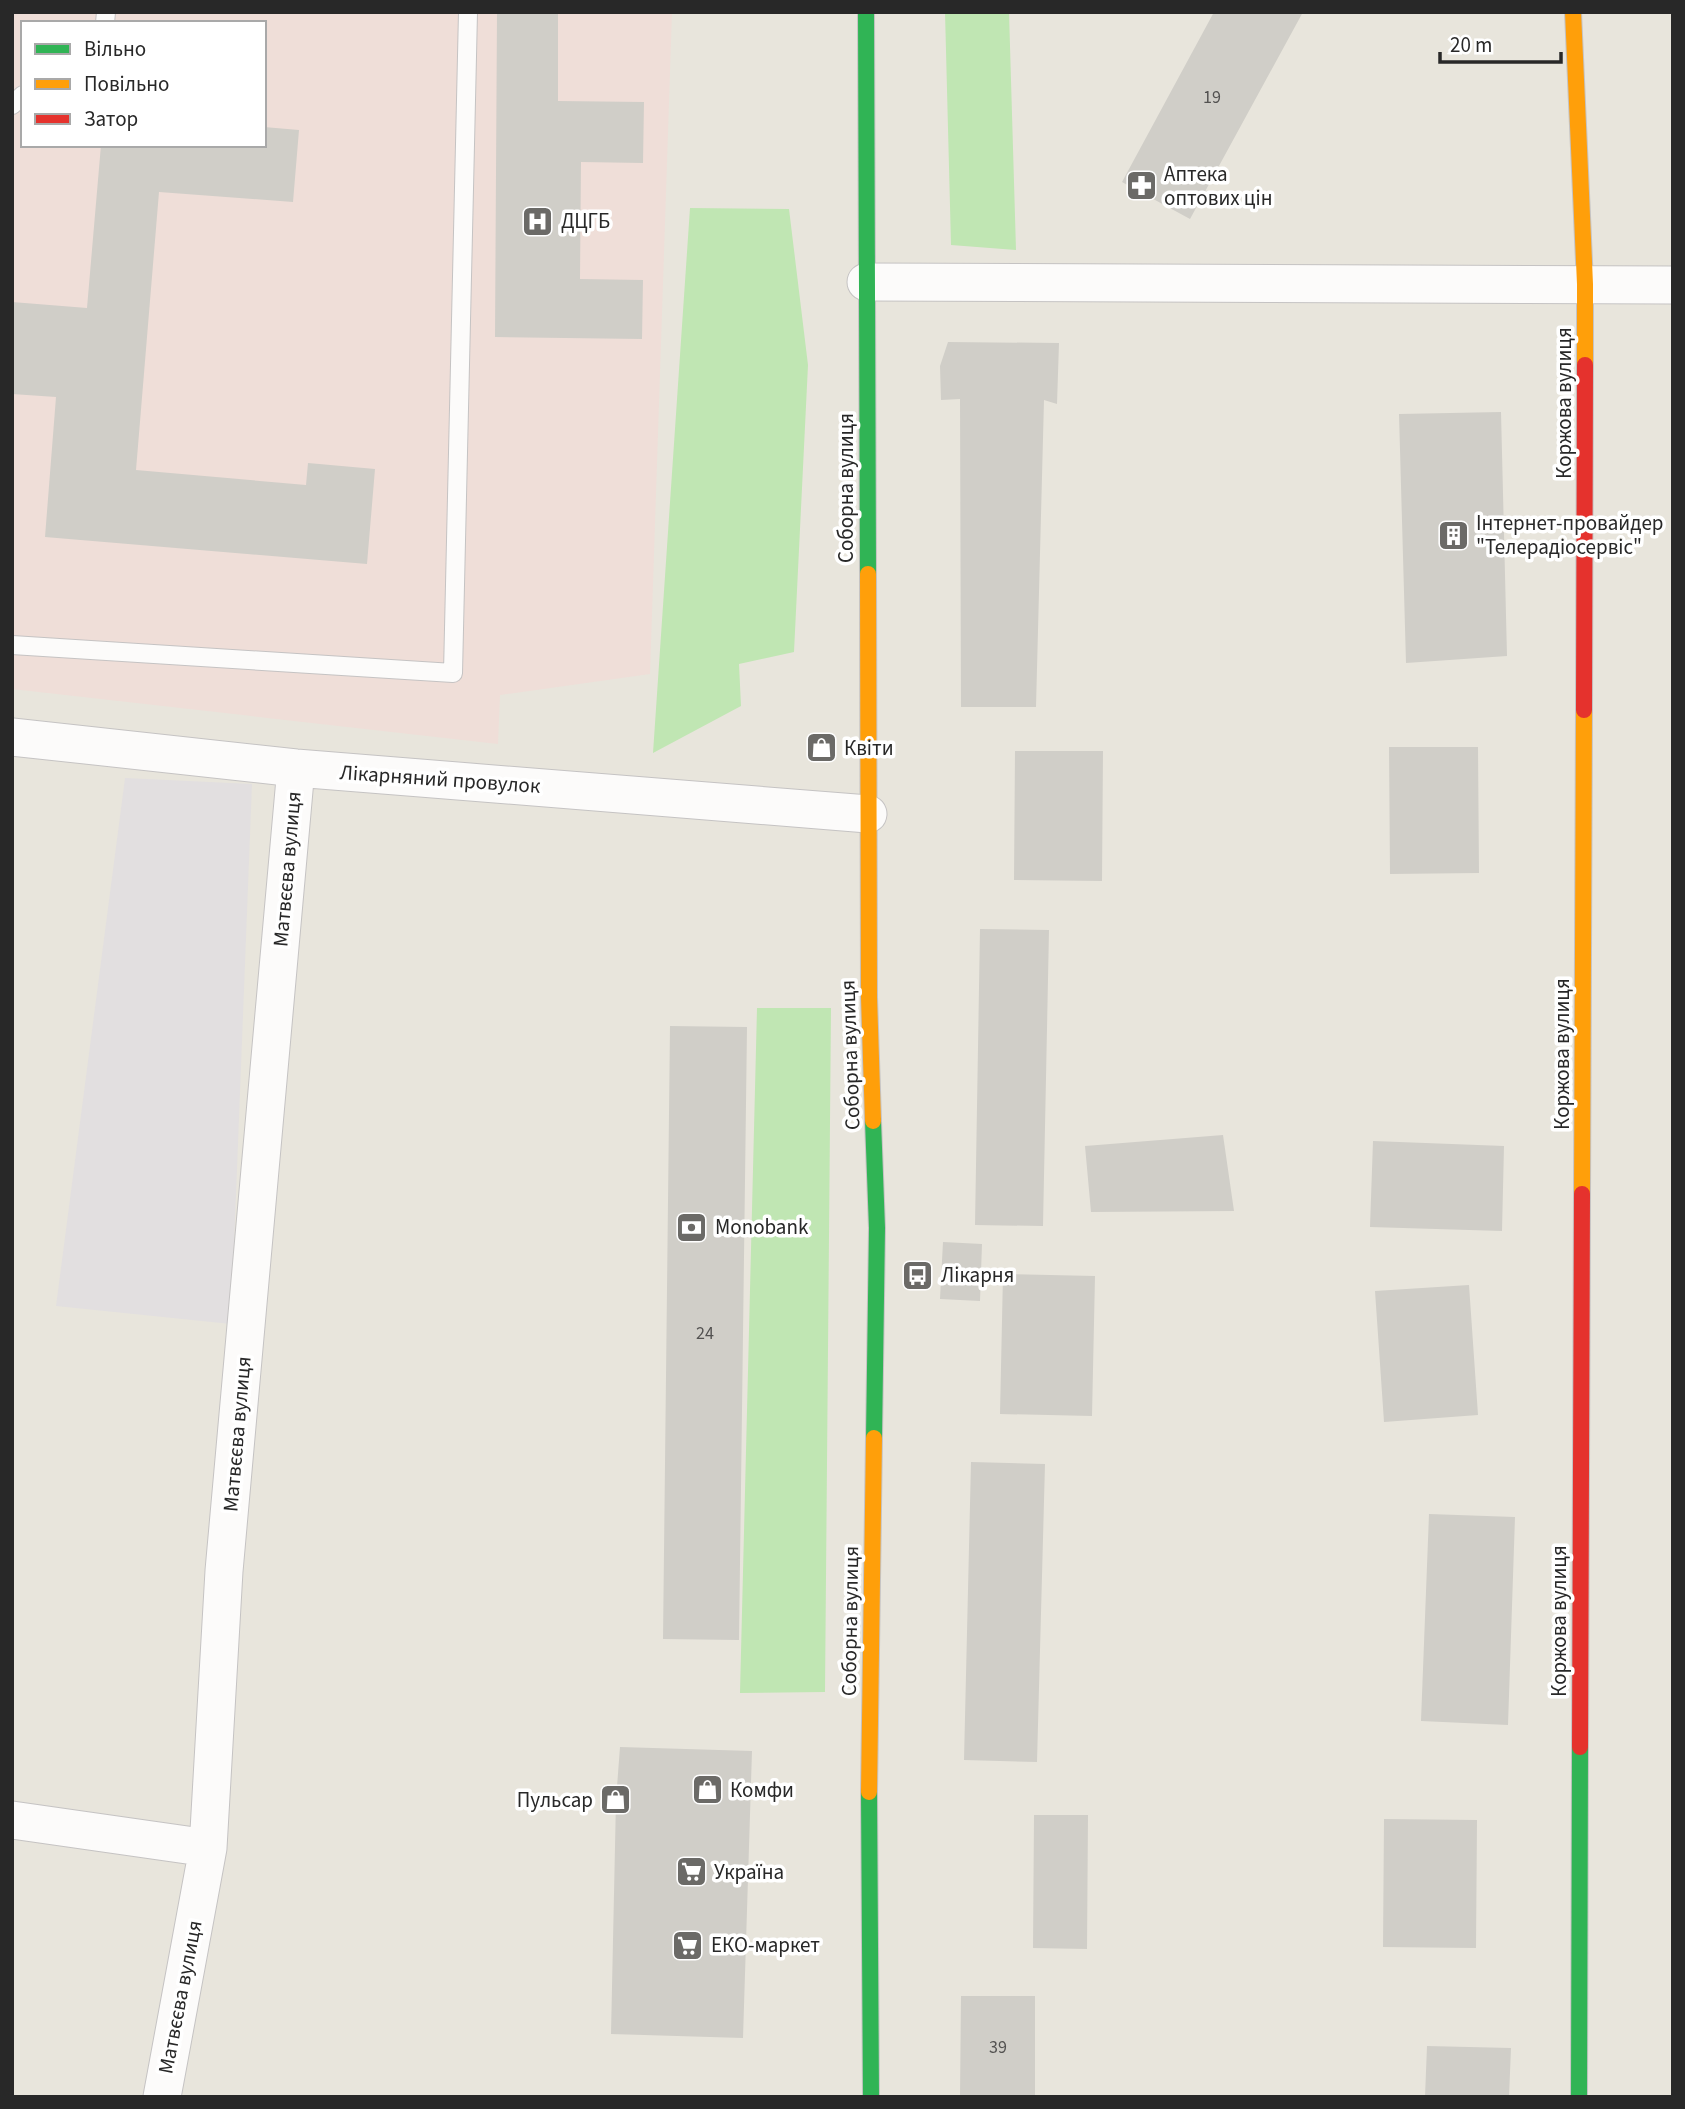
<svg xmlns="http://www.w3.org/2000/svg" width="1685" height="2109" viewBox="0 0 1685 2109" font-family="'Source Sans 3',sans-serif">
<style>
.industrial{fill:#e2dfe0}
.medical{fill:#efded8;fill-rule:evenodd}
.green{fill:#c0e6b3}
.building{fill:#d0cec8}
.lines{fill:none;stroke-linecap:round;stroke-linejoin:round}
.lane-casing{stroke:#c5c3c3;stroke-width:20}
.street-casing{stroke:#c5c3c3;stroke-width:39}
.fast-casing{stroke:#c5c3c3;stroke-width:18}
.slow-casing{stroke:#c5c3c3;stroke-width:18}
.jam-casing{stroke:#c5c3c3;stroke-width:18}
.lane{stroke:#fcfbfa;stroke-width:18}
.street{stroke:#fcfbfa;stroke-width:37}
.fast{stroke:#30b455;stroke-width:16}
.slow{stroke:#ff9f0a;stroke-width:16}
.jam{stroke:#e5322d;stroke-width:16}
.labels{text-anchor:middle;stroke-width:7;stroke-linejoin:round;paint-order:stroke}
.number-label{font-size:18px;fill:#535251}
.poi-label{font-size:21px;fill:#282828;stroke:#fff;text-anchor:start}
.street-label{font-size:21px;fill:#282828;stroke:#fff}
</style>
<rect width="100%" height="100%" fill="#e8e5dc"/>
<path class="industrial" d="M 125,778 L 252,784 L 231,1324 L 56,1306 Z"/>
<path class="medical" d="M 12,12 L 672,12 L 650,674 L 500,695 L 498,744 L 12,689 ZM 23,23 L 264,23 L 264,145 L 23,145 Z"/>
<path class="green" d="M 945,12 L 1009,12 L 1016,250 L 951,245 Z
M 690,208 L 789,209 L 808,365 L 794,652 L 739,664 L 741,706 L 653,753 Z
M 757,1008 L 831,1008 L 825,1692 L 740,1693 Z"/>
<path class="building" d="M 497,12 L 558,12 L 558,101 L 644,102 L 643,163 L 581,162 L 580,279 L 643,280 L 642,339 L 495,337 Z
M 1214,12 L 1303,12 L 1190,219 L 1122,182 Z
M 264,127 L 299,130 L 293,202 L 159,192 L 136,470 L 306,485 L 308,463 L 375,469 L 367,564 L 45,537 L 56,397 L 12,394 L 12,302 L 87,308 L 101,145 L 264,145 Z
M 948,342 L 1059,343 L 1057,404 L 1044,400 L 1036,707 L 961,707 L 960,399 L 941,400 L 940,366 Z
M 1501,412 L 1507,656 L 1406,663 L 1399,414 Z
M 1389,747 L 1478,747 L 1479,873 L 1390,874 Z
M 1015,751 L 1103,751 L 1102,881 L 1014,880 Z
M 980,929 L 1049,930 L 1043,1226 L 975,1225 Z
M 670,1026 L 747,1027 L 739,1640 L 663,1639 Z
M 1223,1135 L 1234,1211 L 1091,1212 L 1085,1146 Z
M 1373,1141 L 1504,1146 L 1502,1231 L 1370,1227 Z
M 943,1242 L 982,1244 L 980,1301 L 940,1299 Z
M 1003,1274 L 1095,1276 L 1092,1416 L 1000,1414 Z
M 1469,1285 L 1478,1415 L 1384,1422 L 1375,1291 Z
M 971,1462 L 1045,1464 L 1037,1762 L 964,1760 Z
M 1429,1514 L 1515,1517 L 1508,1725 L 1421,1721 Z
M 620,1747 L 752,1751 L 743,2038 L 611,2034 L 616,1800 Z
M 1034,1815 L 1088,1815 L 1087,1949 L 1033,1948 Z
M 1384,1819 L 1477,1820 L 1476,1948 L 1383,1947 Z
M 961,1996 L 1035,1996 L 1035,2097 L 960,2097 Z
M 1427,2046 L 1511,2048 L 1509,2097 L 1425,2097 Z"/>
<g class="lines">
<defs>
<path id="lane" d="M 105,23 L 106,12
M 12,105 L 23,95
M 12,645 L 453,673 L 468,12"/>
<path id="street" d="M 866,282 L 1673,285
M 12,737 L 296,768 L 868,814
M 12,1820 L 208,1848
M 162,2097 L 208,1848 L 224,1571 L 296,768"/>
<path id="fast" d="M 866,12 L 868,574
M 873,1121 L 877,1228 L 874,1438
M 869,1792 L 871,2097
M 1579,2097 L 1580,1747"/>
<path id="slow" d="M 1573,12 L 1585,284 L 1585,365
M 868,574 L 869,997 L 873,1121
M 1582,1194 L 1584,710
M 869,1792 L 874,1438"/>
<path id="jam" d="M 1584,710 L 1585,365
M 1580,1747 L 1582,1194"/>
</defs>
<use href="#lane" class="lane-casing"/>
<use href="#street" class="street-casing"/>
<use href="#fast" class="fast-casing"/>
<use href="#slow" class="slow-casing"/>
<use href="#jam" class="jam-casing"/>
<use href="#lane" class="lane"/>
<use href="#street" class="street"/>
<use href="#fast" class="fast"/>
<use href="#slow" class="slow"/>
<use href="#jam" class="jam"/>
</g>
<defs>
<symbol id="pharmacy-square" viewBox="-11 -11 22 22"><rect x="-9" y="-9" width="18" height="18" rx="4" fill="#6b6a67" stroke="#fff"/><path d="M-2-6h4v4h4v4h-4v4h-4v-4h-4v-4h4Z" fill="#fff"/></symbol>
<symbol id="hospital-square" viewBox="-11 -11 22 22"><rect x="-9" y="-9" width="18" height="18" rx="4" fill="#6b6a67" stroke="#fff"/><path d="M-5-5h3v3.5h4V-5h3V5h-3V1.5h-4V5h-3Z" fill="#fff"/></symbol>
<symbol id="building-square" viewBox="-11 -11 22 22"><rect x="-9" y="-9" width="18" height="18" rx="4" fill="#6b6a67" stroke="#fff"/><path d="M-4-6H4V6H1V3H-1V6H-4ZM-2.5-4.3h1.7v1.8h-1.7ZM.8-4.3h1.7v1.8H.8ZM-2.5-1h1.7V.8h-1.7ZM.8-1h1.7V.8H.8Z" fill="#fff"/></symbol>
<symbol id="shop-square" viewBox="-11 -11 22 22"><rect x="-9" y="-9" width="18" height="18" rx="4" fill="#6b6a67" stroke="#fff"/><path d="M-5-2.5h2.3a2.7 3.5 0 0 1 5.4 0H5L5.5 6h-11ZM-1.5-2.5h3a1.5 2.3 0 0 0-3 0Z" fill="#fff"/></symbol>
<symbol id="bank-square" viewBox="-11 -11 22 22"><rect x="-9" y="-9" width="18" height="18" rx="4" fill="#6b6a67" stroke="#fff"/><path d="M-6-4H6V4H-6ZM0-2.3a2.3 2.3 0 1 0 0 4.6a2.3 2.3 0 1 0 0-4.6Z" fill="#fff"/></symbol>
<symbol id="bus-square" viewBox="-11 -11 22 22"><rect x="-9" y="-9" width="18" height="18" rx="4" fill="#6b6a67" stroke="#fff"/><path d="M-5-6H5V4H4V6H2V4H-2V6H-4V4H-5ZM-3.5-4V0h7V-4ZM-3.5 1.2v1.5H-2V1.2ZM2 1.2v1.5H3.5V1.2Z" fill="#fff"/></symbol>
<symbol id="supermarket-square" viewBox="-11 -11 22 22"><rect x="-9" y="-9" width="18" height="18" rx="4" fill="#6b6a67" stroke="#fff"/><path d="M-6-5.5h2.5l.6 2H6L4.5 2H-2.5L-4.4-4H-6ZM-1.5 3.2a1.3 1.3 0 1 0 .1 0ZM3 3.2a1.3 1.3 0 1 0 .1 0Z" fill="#fff"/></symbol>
</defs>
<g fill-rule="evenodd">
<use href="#pharmacy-square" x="1124" y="168" width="35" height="35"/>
<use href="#hospital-square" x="520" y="204" width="35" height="35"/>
<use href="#building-square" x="1436" y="518" width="35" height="35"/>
<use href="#shop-square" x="804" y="730" width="35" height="35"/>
<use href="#bank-square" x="674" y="1210" width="35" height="35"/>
<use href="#bus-square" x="900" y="1258" width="35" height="35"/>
<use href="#shop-square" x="690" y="1772" width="35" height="35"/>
<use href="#shop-square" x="598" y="1782" width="35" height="35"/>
<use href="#supermarket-square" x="674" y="1854" width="35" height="35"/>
<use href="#supermarket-square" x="670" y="1928" width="35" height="35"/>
</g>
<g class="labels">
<g class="number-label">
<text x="1212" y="103">19</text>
<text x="705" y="1339">24</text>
<text x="998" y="2053">39</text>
</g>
<g class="poi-label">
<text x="1164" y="181">Аптека<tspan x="1164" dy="24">оптових цін</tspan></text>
<text x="561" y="228">ДЦГБ</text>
<text x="1476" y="530">Інтернет-провайдер<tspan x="1476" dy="24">"Телерадіосервіс"</tspan></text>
<text x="844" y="755">Квіти</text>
<text x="715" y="1234">Monobank</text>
<text x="941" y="1282">Лікарня</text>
<text x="730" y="1797">Комфи</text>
<text x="593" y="1807" text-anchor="end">Пульсар</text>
<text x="714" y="1879">Україна</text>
<text x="711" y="1952">ЕКО-маркет</text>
</g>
<g class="street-label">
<text transform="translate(1564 403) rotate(-90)" y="7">Коржова вулиця</text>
<text transform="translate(846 488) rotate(-90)" y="7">Соборна вулиця</text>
<text transform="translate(440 779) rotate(4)" y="7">Лікарняний провулок</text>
<text transform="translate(287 869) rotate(-85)" y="7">Матвєєва вулиця</text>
<text transform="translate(1562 1054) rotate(-90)" y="7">Коржова вулиця</text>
<text transform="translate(850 1055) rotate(-92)" y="7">Соборна вулиця</text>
<text transform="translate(237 1434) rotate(-85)" y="7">Матвєєва вулиця</text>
<text transform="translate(850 1621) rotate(-89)" y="7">Соборна вулиця</text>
<text transform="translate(1559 1621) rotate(-90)" y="7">Коржова вулиця</text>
<text transform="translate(180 1997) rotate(-79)" y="7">Матвєєва вулиця</text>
</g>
</g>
<rect width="1685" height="2109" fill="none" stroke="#282828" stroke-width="28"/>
<rect x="21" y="21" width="245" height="126" fill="#ffffff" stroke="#a9a9a9" stroke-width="2"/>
<rect x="35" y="44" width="35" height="10" fill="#30b455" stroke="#a9a9a9" stroke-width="2"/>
<text x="84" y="56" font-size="21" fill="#282828">Вільно</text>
<rect x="35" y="79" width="35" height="10" fill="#ff9f0a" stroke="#a9a9a9" stroke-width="2"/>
<text x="84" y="91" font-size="21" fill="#282828">Повільно</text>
<rect x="35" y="114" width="35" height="10" fill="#e5322d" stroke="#a9a9a9" stroke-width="2"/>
<text x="84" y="126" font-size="21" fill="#282828">Затор</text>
<path d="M1440 52v10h121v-10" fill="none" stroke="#282828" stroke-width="3.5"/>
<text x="1450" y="52" font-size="21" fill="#282828" stroke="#ffffff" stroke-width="5" paint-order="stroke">20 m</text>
</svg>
